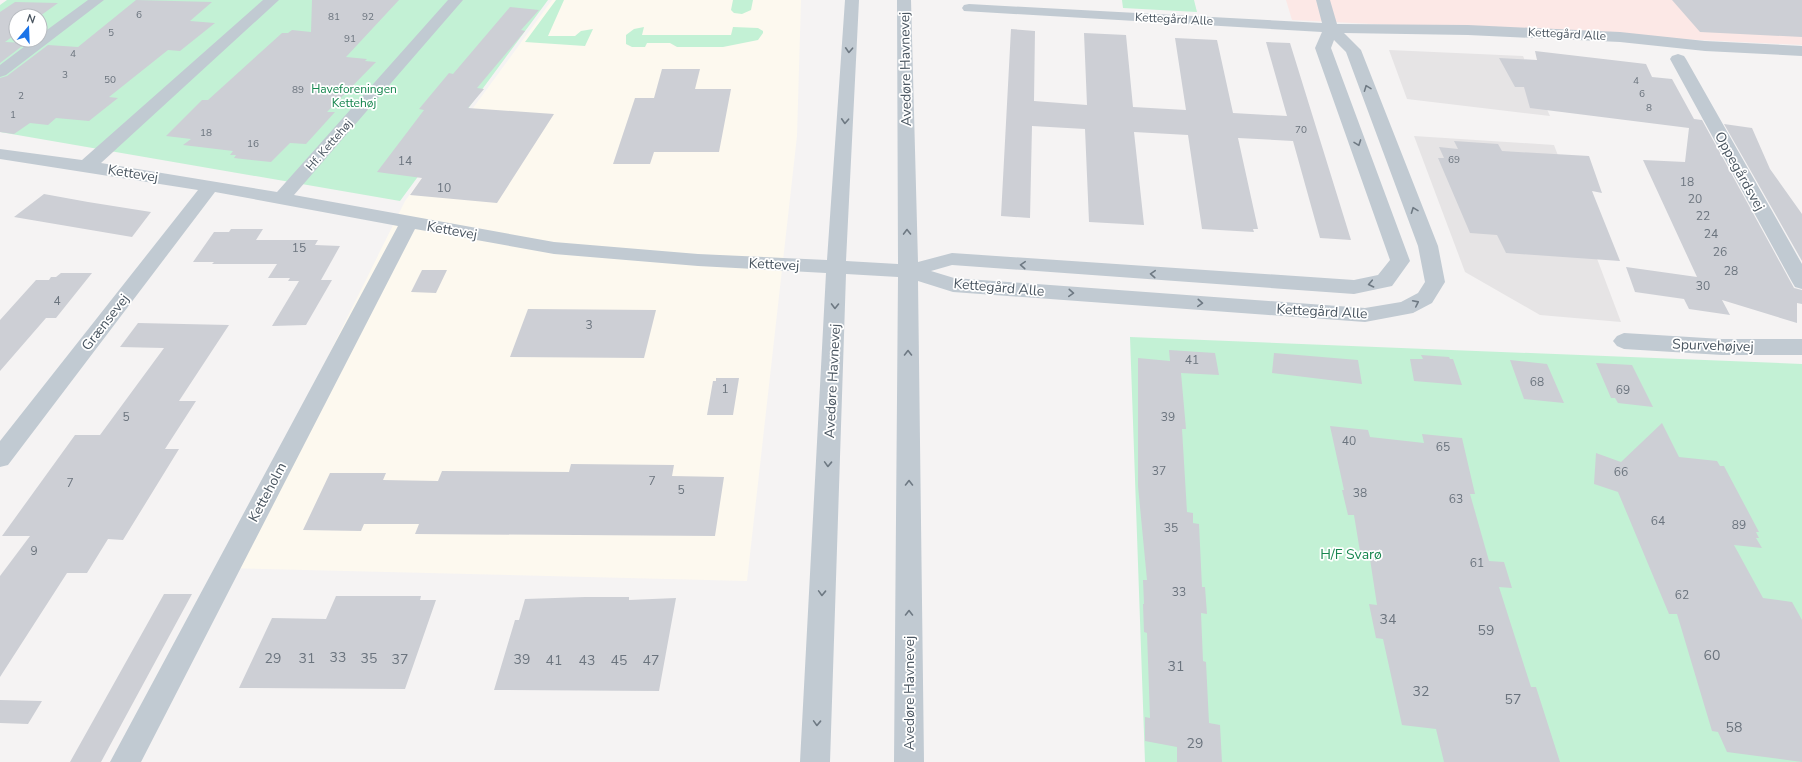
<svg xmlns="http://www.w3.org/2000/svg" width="1802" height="762" viewBox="0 0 1802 762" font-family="'Nunito Sans',sans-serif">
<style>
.commercial{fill:#fdf9ef}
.education{fill:#e6e4e5}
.medical{fill:#fce8e6}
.green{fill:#c3f1d5;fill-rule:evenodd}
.building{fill:#cdcfd5}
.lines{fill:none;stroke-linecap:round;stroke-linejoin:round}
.minor{fill:#c1cad2;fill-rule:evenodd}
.oneway{stroke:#6e7983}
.labels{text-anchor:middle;stroke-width:3.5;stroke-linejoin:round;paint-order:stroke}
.far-number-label{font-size:10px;fill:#6b747e}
.far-street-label{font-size:12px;fill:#4a5661;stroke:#fff}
.far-park-label{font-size:12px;fill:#17864f;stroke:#fff}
.number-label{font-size:12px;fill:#6b747e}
.street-label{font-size:14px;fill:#4a5661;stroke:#fff}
.park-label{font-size:14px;fill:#17864f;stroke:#fff}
.near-number-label{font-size:14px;fill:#6b747e}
</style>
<rect width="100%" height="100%" fill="#f5f3f3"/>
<path class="commercial" d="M 552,0 L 801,0 L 797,136 L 747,581 L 223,568 L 405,201 Z"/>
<path class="education" d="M 1389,50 L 1523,56 L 1550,116 L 1407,99 Z
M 1414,136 L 1554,145 L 1621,322 L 1540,315 L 1465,272 Z"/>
<path class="medical" d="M 1286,0 L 1802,0 L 1802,45 L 1292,20 Z"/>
<path class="green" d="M 7,0 L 548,0 L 400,201 L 0,132 L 0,5 ZM 16,16 L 40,16 L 40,40 L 16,40 Z
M 556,0 L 564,0 L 548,36 L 575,36 L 581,31 L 593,29 L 585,46 L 525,42 Z
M 733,0 L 753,0 L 751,10 L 742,14 L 734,13 L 731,10 Z
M 1122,0 L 1194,0 L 1197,12 L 1123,8 Z
M 644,27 L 642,35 L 731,35 L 733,27 L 758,28 L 763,31 L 763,33 L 758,40 L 723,47 L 677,47 L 670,43 L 647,43 L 645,47 L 632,47 L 626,44 L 626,35 L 634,29 Z
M 1130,337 L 1802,364 L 1802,762 L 1145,762 Z"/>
<path class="building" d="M 136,0 L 212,2 L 190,21 L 215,23 L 180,51 L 168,50 L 109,97 L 118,98 L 89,121 L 56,118 L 48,125 L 30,123 L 14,134 L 0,132 L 0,78 L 7,76 L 48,45 L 78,47 Z
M 312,0 L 399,0 L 346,57 L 367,59 L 365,61 L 376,62 L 327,112 L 335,112 L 306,144 L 290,143 L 271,162 L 234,158 L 236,155 L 230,155 L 233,151 L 183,145 L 191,139 L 166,136 L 202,100 L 208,100 L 282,33 L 288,33 L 292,30 L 311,32 Z
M 1672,0 L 1802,0 L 1802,37 L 1700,32 Z
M 15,2 L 58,3 L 40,16 L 16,16 L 16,34 L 5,42 L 26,43 L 0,63 L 0,12 Z
M 510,7 L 539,10 L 521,30 L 525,31 L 477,88 L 484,89 L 468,108 L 554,114 L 497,203 L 410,195 L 422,178 L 377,172 L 424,110 L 419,109 L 449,73 L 453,74 Z
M 1011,29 L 1035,31 L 1034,101 L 1087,105 L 1084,33 L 1126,35 L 1133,107 L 1186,110 L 1175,38 L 1217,40 L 1233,113 L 1287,116 L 1266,42 L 1290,43 L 1351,240 L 1320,238 L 1293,141 L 1238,138 L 1258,229 L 1253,229 L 1254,232 L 1202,229 L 1188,135 L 1134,132 L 1144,225 L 1089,222 L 1085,129 L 1032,126 L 1030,218 L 1001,216 Z
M 1535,51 L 1646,64 L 1652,77 L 1672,79 L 1694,119 L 1702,120 L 1794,288 L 1802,290 L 1802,304 L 1797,303 L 1797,323 L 1722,300 L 1730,315 L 1689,309 L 1684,299 L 1635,292 L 1626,267 L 1697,277 L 1643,160 L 1685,162 L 1689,128 L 1530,108 L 1524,87 L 1515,87 L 1499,58 L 1537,60 Z
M 662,69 L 700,69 L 695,89 L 731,89 L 719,152 L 654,152 L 650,164 L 613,164 L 635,98 L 654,98 Z
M 1724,124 L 1752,128 L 1770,169 L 1802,214 L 1802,261 Z
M 1454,141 L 1498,144 L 1502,151 L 1589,156 L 1602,193 L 1592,191 L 1620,261 L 1506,253 L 1497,235 L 1470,233 L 1438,158 L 1444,158 L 1439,147 L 1458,149 Z
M 44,194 L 88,202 L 151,212 L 132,237 L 14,217 Z
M 231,229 L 263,229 L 256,240 L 318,240 L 315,245 L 340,246 L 321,280 L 332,280 L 306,325 L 272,326 L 299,281 L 288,281 L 290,278 L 268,278 L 277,264 L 212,264 L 214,262 L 193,262 L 214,232 L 229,232 Z
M 422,270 L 447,270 L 436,293 L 411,292 Z
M 61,273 L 92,273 L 56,318 L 46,318 L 0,371 L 0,320 L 36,280 L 49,280 L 51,277 L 56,277 Z
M 528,309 L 656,310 L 644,358 L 510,357 Z
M 138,323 L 229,325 L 179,401 L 196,401 L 165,449 L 179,449 L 123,540 L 108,539 L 87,573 L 67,573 L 0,677 L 0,576 L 30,536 L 2,536 L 75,435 L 100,435 L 164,348 L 120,347 Z
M 1169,350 L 1215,353 L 1219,375 L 1181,373 L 1186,429 L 1182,429 L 1187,512 L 1193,513 L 1193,523 L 1199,524 L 1202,587 L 1205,587 L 1207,614 L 1201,613 L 1203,661 L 1206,662 L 1209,723 L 1220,725 L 1222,762 L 1177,762 L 1177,747 L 1145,741 L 1145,717 L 1150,718 L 1147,633 L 1144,632 L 1143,604 L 1144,604 L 1143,580 L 1147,580 L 1138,486 L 1138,358 L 1170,361 Z
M 1274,353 L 1358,360 L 1362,384 L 1272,373 Z
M 1421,355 L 1449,357 L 1450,359 L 1453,359 L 1462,385 L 1414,381 L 1410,359 L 1423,359 Z
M 1510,360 L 1547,364 L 1564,403 L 1524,399 Z
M 1596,363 L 1632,365 L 1653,407 L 1618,403 L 1615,398 L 1611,398 Z
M 716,378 L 739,378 L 733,415 L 707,415 L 713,381 L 716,381 Z
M 1662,423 L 1679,457 L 1717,461 L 1720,466 L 1724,466 L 1759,532 L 1756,532 L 1759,538 L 1756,538 L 1762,548 L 1734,545 L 1763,598 L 1792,602 L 1802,620 L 1802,762 L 1727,752 L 1718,732 L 1712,731 L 1677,614 L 1669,614 L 1618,492 L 1594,484 L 1596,453 L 1621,462 Z
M 1330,426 L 1368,430 L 1370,437 L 1424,443 L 1422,434 L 1462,438 L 1475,494 L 1470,494 L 1489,561 L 1504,562 L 1512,588 L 1499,587 L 1531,687 L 1536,687 L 1560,762 L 1444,762 L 1436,729 L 1402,725 L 1383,639 L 1376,638 L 1369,604 L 1377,605 L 1370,559 L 1361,558 L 1354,515 L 1348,515 L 1342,490 L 1344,490 Z
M 571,464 L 674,465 L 672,476 L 724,477 L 715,536 L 415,534 L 419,524 L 364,524 L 361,531 L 303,530 L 330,473 L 386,473 L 383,480 L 438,481 L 442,471 L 569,472 Z
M 164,594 L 192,594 L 101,762 L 70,762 Z
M 336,596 L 421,596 L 420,600 L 436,600 L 405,689 L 239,688 L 272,618 L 326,619 Z
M 585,597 L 629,597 L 629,600 L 676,598 L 659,691 L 494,690 L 515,620 L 519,620 L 525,599 Z
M 0,700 L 42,701 L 28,724 L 0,723 Z"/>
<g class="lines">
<path class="minor" d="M 88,0 L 104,0 L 6,75 L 0,77 L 0,65 L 33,40 L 40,40 L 40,35 Z
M 263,0 L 279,0 L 101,163 L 277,192 L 448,0 L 463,0 L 294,195 L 554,242 L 698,254 L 827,260 L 845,0 L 859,0 L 846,261 L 898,264 L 897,0 L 911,0 L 918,262 L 952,253 L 1354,280 L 1378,275 L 1390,260 L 1315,48 L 1322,32 L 964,11 L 962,8 L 964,5 L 969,4 L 1322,23 L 1316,0 L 1330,0 L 1337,24 L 1468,25 L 1620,32 L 1705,41 L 1802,46 L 1802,56 L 1705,51 L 1620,42 L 1468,35 L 1344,33 L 1361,50 L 1438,246 L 1445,282 L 1432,303 L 1413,313 L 1365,322 L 953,292 L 918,281 L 924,762 L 894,762 L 898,277 L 846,274 L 830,762 L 800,762 L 826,273 L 698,266 L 554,254 L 415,229 L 141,762 L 110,762 L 398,226 L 215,192 L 8,465 L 0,467 L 0,441 L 198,190 L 0,159 L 0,149 L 82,160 ZM 1334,40 L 1346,52 L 1418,246 L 1425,282 L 1418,293 L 1401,302 L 1365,308 L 954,278 L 931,271 L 952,265 L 1354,294 L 1392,286 L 1410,261 L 1331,48 Z
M 1678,54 L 1684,56 L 1686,59 L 1802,264 L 1802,289 L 1795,287 L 1792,282 L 1670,59 L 1672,56 Z
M 1624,333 L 1722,339 L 1802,339 L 1802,355 L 1722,355 L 1624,349 L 1617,346 L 1613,341 L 1617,336 Z"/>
</g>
<defs><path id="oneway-chevron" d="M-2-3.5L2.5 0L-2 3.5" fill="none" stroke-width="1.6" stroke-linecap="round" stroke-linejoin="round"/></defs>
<g class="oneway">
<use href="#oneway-chevron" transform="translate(849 50) rotate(93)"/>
<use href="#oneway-chevron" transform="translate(1367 88) rotate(-111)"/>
<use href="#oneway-chevron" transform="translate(845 121) rotate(93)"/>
<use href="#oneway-chevron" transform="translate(1358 143) rotate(70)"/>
<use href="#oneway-chevron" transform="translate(1414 210) rotate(-111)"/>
<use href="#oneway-chevron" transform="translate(907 232) rotate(-91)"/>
<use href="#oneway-chevron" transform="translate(1023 265) rotate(-176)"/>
<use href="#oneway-chevron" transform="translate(1153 274) rotate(-176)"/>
<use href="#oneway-chevron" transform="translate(1371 284) rotate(168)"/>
<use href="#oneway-chevron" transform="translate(1071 293) rotate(4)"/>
<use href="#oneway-chevron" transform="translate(1200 303) rotate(4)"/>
<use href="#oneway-chevron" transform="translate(1416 303) rotate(-26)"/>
<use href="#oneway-chevron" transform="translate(835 306) rotate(91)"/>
<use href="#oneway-chevron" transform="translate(908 353) rotate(-90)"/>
<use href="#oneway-chevron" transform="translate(828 464) rotate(92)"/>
<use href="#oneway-chevron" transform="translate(909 483) rotate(-90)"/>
<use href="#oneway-chevron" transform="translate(822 593) rotate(92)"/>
<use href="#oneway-chevron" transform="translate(909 613) rotate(-90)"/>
<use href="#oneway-chevron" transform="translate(817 723) rotate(92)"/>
</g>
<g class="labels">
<g class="far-number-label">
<text x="139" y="18">6</text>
<text x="334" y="20">81</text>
<text x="368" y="20">92</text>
<text x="111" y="36">5</text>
<text x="350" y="42">91</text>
<text x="73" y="57">4</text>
<text x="65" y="78">3</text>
<text x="110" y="83">50</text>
<text x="1636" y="84">4</text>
<text x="298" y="93">89</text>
<text x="1642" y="97">6</text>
<text x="21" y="99">2</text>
<text x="1649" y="111">8</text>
<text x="13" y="118">1</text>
<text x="1301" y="133">70</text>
<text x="206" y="136">18</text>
<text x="253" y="147">16</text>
<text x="1454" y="163">69</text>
</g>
<g class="far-street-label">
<text transform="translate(1174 19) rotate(3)" y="4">Kettegård Alle</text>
<text transform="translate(1567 34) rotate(3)" y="4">Kettegård Alle</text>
<text transform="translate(329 145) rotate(-49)" y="4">Hf. Kettehøj</text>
</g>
<g class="far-park-label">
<text x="354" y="93">Haveforeningen<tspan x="354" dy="14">Kettehøj</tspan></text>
</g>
<g class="number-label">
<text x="405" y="165">14</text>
<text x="1687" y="186">18</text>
<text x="444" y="192">10</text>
<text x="1695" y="203">20</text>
<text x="1703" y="220">22</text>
<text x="1711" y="238">24</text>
<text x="299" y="252">15</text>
<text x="1720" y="256">26</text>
<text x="1731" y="275">28</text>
<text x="1703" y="290">30</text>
<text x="57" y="305">4</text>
<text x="589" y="329">3</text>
<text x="1192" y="364">41</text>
<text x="1537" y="386">68</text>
<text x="725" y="393">1</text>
<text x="1623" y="394">69</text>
<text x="126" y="421">5</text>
<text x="1168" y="421">39</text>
<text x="1349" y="445">40</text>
<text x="1443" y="451">65</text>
<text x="1159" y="475">37</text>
<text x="1621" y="476">66</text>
<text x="652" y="485">7</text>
<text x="70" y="487">7</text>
<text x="681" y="494">5</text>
<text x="1360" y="497">38</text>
<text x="1456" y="503">63</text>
<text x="1658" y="525">64</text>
<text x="1739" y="529">89</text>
<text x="1171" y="532">35</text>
<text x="34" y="555">9</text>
<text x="1477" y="567">61</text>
<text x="1179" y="596">33</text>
<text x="1682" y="599">62</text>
</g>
<g class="street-label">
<text transform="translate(905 69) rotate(-91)" y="5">Avedøre Havnevej</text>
<text transform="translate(1740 171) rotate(61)" y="5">Oppegårdsvej</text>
<text transform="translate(133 173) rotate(9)" y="5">Kettevej</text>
<text transform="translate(452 230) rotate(10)" y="5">Kettevej</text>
<text transform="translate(774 264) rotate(3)" y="5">Kettevej</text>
<text transform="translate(999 287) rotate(5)" y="5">Kettegård Alle</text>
<text transform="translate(1322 311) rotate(3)" y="5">Kettegård Alle</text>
<text transform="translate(105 322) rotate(-52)" y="5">Grænsevej</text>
<text transform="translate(1713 345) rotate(2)" y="5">Spurvehøjvej</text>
<text transform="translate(832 381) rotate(-87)" y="5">Avedøre Havnevej</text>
<text transform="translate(267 492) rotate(-62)" y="5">Ketteholm</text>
<text transform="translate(909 693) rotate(-90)" y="5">Avedøre Havnevej</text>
</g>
<g class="park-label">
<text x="1351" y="559">H/F Svarø</text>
</g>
<g class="near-number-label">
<text x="1388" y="624">34</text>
<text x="1486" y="635">59</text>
<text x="1712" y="660">60</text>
<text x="338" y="662">33</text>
<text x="273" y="663">29</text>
<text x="307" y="663">31</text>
<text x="369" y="663">35</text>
<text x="400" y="664">37</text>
<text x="522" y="664">39</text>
<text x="554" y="665">41</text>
<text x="587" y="665">43</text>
<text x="619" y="665">45</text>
<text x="651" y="665">47</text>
<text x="1176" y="671">31</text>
<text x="1421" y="696">32</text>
<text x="1513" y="704">57</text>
<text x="1734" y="732">58</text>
<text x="1195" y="748">29</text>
</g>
</g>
<g transform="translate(28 28) rotate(19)"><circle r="19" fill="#ffffff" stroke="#b7bbc0"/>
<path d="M0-3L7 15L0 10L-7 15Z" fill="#1a73e8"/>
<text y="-6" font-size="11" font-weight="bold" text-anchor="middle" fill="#4a5661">N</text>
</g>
</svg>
